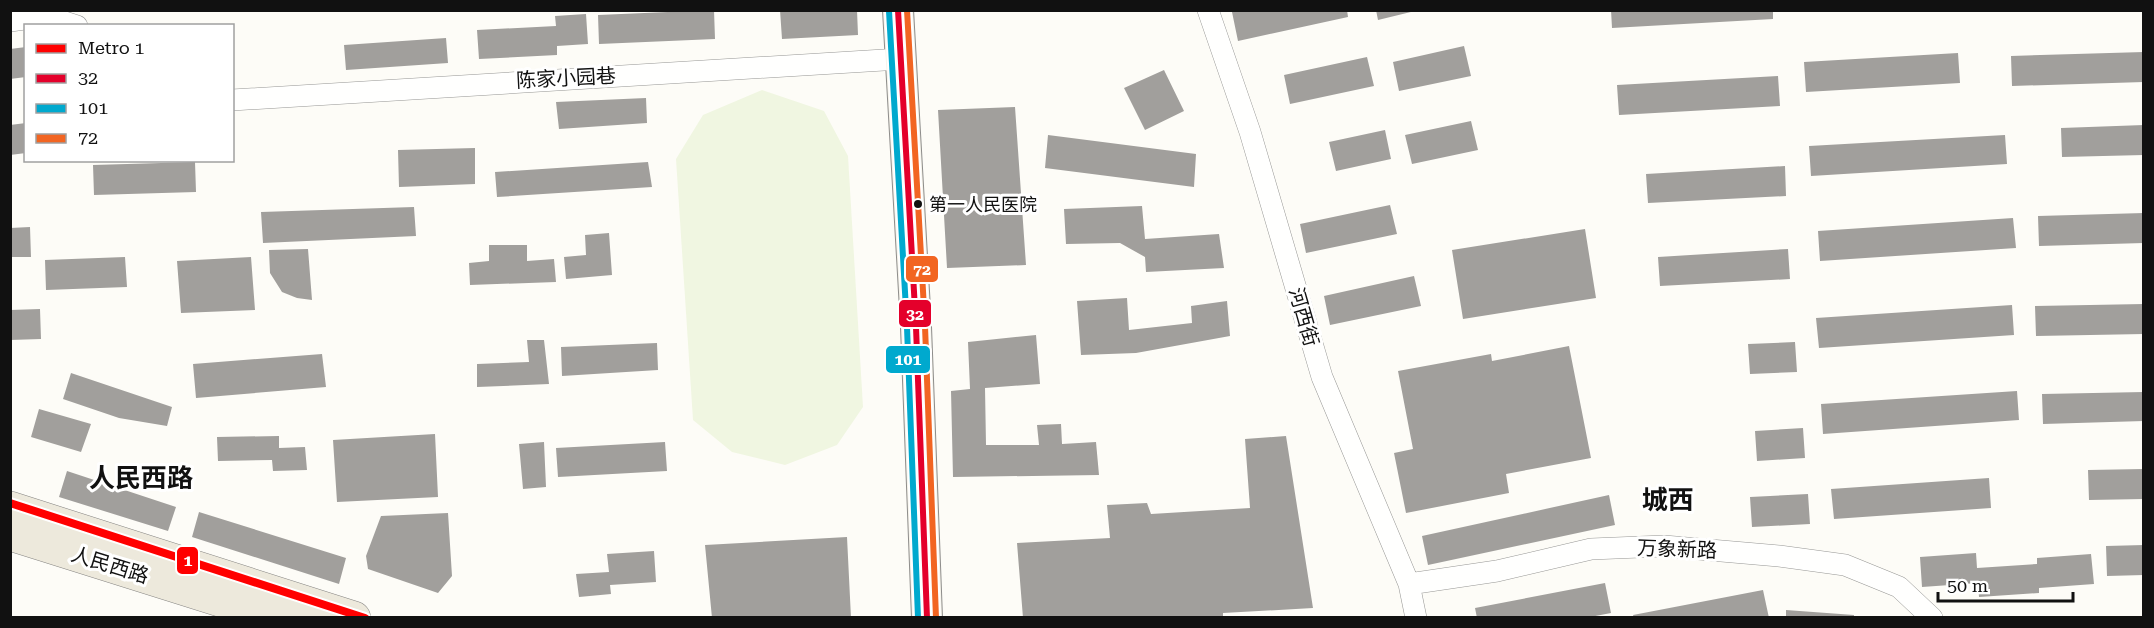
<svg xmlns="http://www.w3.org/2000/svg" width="2154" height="628" viewBox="0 0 2154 628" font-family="'Roboto Serif','Noto Sans SC',serif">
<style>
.pitch{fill:#f0f6e1}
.building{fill:#a19f9c}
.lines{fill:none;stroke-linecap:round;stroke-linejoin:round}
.minor-casing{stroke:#979795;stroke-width:22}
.secondary-casing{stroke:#8e8d8b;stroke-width:32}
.primary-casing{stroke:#858482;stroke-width:34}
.minor{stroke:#fffffe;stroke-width:21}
.secondary{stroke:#f6f4eb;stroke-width:30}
.primary{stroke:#ede9dc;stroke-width:33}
.bus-1-casing{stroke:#fff;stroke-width:10}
.bus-2-casing{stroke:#fff;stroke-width:10}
.bus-3-casing{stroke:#fff;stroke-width:10}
.bus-1{stroke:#e4002b;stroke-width:6}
.bus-2{stroke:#00a9ce;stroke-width:6}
.bus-3{stroke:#f26522;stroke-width:6}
.metro-1-casing{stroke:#fff;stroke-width:12}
.metro-1{stroke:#f00;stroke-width:8}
.bus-dot{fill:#111;stroke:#fff;stroke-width:2}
.labels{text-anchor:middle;stroke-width:6;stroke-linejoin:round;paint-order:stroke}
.bus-label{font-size:18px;fill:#111;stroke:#fff;text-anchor:start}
.street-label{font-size:20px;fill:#111;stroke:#fff}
.district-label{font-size:26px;font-weight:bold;fill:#111;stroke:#fff}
.line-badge{stroke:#fff;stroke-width:2}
.badge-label{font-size:16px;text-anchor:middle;font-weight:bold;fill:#fff}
</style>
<rect width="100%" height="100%" fill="#fdfcf7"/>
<path class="pitch" d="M 762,90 L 824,111 L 848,156 L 863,407 L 837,445 L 785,465 L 732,452 L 693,420 L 676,159 L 703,115 Z"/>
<path class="building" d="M 714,10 L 715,39 L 599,44 L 598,15 Z
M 780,10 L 857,10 L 858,35 L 782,39 Z
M 1236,10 L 1347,10 L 1348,17 L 1238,41 L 1232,12 Z
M 1376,10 L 1415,10 L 1415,11 L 1378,20 Z
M 1611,10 L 1773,10 L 1773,19 L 1612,28 Z
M 586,14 L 588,44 L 557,46 L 557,55 L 479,59 L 477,30 L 556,26 L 555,16 Z
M 446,38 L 448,63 L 346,70 L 344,45 Z
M 1464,46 L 1471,76 L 1399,91 L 1393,62 Z
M 26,47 L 26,77 L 10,79 L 10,49 Z
M 2144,52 L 2144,82 L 2012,86 L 2011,56 Z
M 1958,53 L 1960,83 L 1806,92 L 1804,62 Z
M 1367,57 L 1374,86 L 1290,104 L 1284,75 Z
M 1164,70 L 1184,111 L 1145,130 L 1124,88 Z
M 1778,76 L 1780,106 L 1619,115 L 1617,85 Z
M 646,98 L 647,123 L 559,129 L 556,102 Z
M 1015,107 L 1026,265 L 947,268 L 938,110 Z
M 1471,121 L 1478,150 L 1412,164 L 1405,135 Z
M 26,123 L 26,153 L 10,155 L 10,125 Z
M 2144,125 L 2144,155 L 2062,157 L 2061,128 Z
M 1385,130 L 1391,159 L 1336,171 L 1329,142 Z
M 1048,135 L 1196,154 L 1194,187 L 1045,168 Z
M 2005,135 L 2007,164 L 1811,176 L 1809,146 Z
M 475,148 L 475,184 L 399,187 L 398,150 Z
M 195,162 L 196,192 L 94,195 L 93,165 Z
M 648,162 L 652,187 L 497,197 L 495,172 Z
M 1785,166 L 1786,196 L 1648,203 L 1646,174 Z
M 1390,205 L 1397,234 L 1306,253 L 1300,224 Z
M 1142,206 L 1145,239 L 1219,234 L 1224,268 L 1146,272 L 1145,257 L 1120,243 L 1066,244 L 1064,209 Z
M 414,207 L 416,236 L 263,243 L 261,212 Z
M 2144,213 L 2144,243 L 2039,246 L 2038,216 Z
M 2013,218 L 2016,248 L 1820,261 L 1818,231 Z
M 30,227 L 31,257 L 10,257 L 10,228 Z
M 1585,229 L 1596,298 L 1463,319 L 1452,250 Z
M 609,233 L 612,275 L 566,279 L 564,257 L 586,255 L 585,235 Z
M 489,245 L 527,245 L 527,261 L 554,259 L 556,282 L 470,285 L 469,263 L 489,261 Z
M 308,249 L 312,300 L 297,298 L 282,292 L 270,273 L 269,250 Z
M 1788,249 L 1790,279 L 1660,286 L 1658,257 Z
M 125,257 L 127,287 L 46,290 L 45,260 Z
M 251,257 L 255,310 L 181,313 L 177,261 Z
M 1414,276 L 1421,306 L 1330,325 L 1324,296 Z
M 1127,298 L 1129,330 L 1192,323 L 1191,306 L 1227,301 L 1230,336 L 1136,353 L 1081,355 L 1077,301 Z
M 2144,304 L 2144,334 L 2036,336 L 2035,306 Z
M 2012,305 L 2014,335 L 1819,348 L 1816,318 Z
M 40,309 L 41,339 L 10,340 L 10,310 Z
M 1036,335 L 1040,384 L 985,388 L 986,445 L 1039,445 L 1037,425 L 1061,424 L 1062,444 L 1096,442 L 1099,475 L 953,477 L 951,391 L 970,389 L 968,342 Z
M 527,340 L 544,340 L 549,384 L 477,387 L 477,364 L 529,362 Z
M 1795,342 L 1797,372 L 1750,374 L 1748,344 Z
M 657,343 L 658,370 L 562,376 L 561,347 Z
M 1569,346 L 1591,458 L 1506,474 L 1509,493 L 1406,513 L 1394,453 L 1413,449 L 1398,371 L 1491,354 L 1492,361 Z
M 322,354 L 326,387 L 196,398 L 193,364 Z
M 71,373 L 172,407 L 167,426 L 119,418 L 63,399 Z
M 2017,391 L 2019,420 L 1823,434 L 1821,404 Z
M 2144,392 L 2144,421 L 2043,424 L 2042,394 Z
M 39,409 L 91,424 L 81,452 L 31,437 Z
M 1803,428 L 1805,458 L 1757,461 L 1755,431 Z
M 435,434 L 438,497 L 337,502 L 333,440 Z
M 279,436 L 279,448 L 305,447 L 307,470 L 273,471 L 272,460 L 218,461 L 217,437 Z
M 1286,436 L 1313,608 L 1223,613 L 1223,618 L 1023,618 L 1017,543 L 1110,538 L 1107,505 L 1147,503 L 1151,514 L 1250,508 L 1245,439 Z
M 544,442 L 546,487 L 523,489 L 519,444 Z
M 665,442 L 667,471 L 558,477 L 556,448 Z
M 2144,469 L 2144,499 L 2089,500 L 2088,470 Z
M 67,471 L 176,507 L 168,531 L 59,497 Z
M 1989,478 L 1991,508 L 1834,519 L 1831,489 Z
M 1808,494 L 1810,524 L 1752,527 L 1750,497 Z
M 1609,495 L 1615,525 L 1428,565 L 1422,536 Z
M 199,512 L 346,558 L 339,584 L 192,537 Z
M 448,513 L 452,576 L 438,593 L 368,569 L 366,556 L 381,516 Z
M 847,537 L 851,618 L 712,618 L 705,545 Z
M 2144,545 L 2144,575 L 2107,576 L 2106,546 Z
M 654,551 L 656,582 L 610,585 L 611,594 L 579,597 L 576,574 L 609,572 L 607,554 Z
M 1976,553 L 1977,568 L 2037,564 L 2037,558 L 2091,554 L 2094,584 L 2039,588 L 2039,593 L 1979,597 L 1978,583 L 1922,587 L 1920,557 Z
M 1605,583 L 1611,613 L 1585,618 L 1477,618 L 1475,608 Z
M 1763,590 L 1769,618 L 1634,618 L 1633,615 Z
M 1786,610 L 1854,615 L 1854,618 L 1786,618 Z"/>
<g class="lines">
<defs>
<path id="minor" d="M 1208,10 L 1250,132 L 1322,377 L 1409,584 L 1416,618
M 10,21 L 46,16 L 77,26
M 232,100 L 900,59
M 1409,584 L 1497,571 L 1591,549 L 1664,546 L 1779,556 L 1845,565 L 1899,587 L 1932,618"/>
<path id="secondary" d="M 898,10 L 916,327 L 927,618"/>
<path id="primary" d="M 10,508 L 354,618
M 10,534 L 277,618"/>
</defs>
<use href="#minor" class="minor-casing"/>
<use href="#secondary" class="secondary-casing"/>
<use href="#primary" class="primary-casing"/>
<use href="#minor" class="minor"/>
<use href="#secondary" class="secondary"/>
<use href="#primary" class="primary"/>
<defs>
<path id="bus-1" d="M 898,10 L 916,327 L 927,618"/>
<path id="bus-2" d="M 889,11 L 907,327 L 918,618"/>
<path id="bus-3" d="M 907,10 L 925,326 L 936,618"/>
</defs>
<use href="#bus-1" class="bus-1-casing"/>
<use href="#bus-2" class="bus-2-casing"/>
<use href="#bus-3" class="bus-3-casing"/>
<use href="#bus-1" class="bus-1"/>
<use href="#bus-2" class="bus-2"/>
<use href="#bus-3" class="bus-3"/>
<defs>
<path id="metro-1" d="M 10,503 L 365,618"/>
</defs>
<use href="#metro-1" class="metro-1-casing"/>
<use href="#metro-1" class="metro-1"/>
</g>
<circle class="bus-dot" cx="918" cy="204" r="5"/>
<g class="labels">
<g class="bus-label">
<text x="929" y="211">第一人民医院</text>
</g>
<g class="street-label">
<text transform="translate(566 78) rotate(-3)" y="7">陈家小园巷</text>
<text transform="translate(1304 317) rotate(74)" y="7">河西街</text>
<text transform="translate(1677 549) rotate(2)" y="7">万象新路</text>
<text transform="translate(110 565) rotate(17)" y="7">人民西路</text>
</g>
<g class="district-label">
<text x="141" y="487">人民西路</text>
<text x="1668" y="509">城西</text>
</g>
</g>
<g class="line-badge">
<rect x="905" y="255" width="34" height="28" rx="6" fill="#f26522"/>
<rect x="898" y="299" width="34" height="29" rx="6" fill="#e4002b"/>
<rect x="885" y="345" width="46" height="29" rx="6" fill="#00a9ce"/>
<rect x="176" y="546" width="23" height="29" rx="6" fill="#f00"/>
</g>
<g class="badge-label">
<text x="922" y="275">72</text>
<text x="915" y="320">32</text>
<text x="908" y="365">101</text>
<text x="188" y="566">1</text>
</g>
<rect width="2154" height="628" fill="none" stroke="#111111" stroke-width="24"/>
<rect x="24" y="24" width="210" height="138" fill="#ffffff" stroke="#a0a0a0" stroke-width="1.5"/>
<rect x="36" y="44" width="30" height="9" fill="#ff0000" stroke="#a0a0a0" stroke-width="1.5"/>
<text x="78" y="54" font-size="18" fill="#111111">Metro 1</text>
<rect x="36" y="74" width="30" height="9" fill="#e4002b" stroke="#a0a0a0" stroke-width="1.5"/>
<text x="78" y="84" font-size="18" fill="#111111">32</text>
<rect x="36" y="104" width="30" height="9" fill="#00a9ce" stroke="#a0a0a0" stroke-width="1.5"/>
<text x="78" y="114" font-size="18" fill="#111111">101</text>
<rect x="36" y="134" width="30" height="9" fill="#f26522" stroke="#a0a0a0" stroke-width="1.5"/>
<text x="78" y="144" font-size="18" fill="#111111">72</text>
<path d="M1938 592v9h135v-9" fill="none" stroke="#111111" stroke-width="3"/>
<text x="1947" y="592" font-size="18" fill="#111111" stroke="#ffffff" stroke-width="4.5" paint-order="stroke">50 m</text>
</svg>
